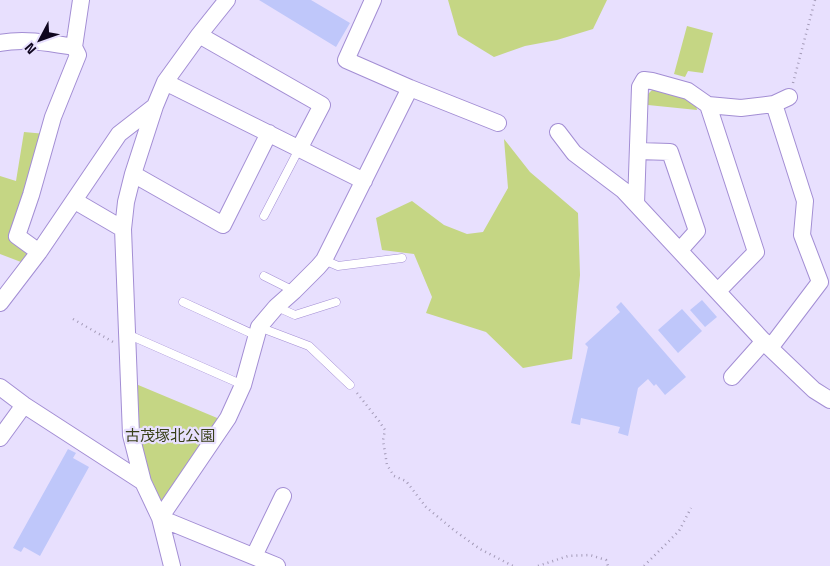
<svg xmlns="http://www.w3.org/2000/svg" width="830" height="566" viewBox="0 0 830 566" font-family="'Titillium Web','Noto Sans JP',sans-serif">
<style>
.green{fill:#c5d684}
.building{fill:#bfc7fa}
.lines{fill:none;stroke-linecap:round;stroke-linejoin:round}
.service-casing{stroke:#a38ed4;stroke-width:9}
.minor-casing{stroke:#a38ed4;stroke-width:18}
.path{stroke:#a49bb8;stroke-width:2.5;stroke-dasharray:1 4;stroke-linecap:butt}
.service{stroke:#fff;stroke-width:8}
.minor{stroke:#fff;stroke-width:16}
.labels{text-anchor:middle;stroke-width:4.5;stroke-linejoin:round;paint-order:stroke}
.park-label{font-size:15px;fill:#383f18;stroke:#e8e0fe}
</style>
<rect width="100%" height="100%" fill="#e8e0fe"/>
<path class="green" d="M 448,0 L 607,0 L 593,29 L 557,40 L 525,46 L 494,57 L 458,35 Z
M 687,26 L 713,33 L 703,73 L 688,71 L 685,77 L 674,74 Z
M 653,89 L 686,98 L 696,105 L 697,110 L 648,105 L 648,94 Z
M 24,132 L 46,134 L 14,236 L 30,250 L 21,262 L 0,254 L 0,176 L 16,181 Z
M 504,139 L 530,172 L 578,213 L 580,275 L 572,359 L 523,368 L 486,332 L 426,313 L 432,297 L 414,254 L 382,250 L 376,218 L 412,201 L 444,225 L 467,234 L 483,232 L 508,188 Z
M 131,382 L 222,420 L 161,512 L 133,434 Z"/>
<path class="building" d="M 259,0 L 311,0 L 350,23 L 336,47 Z
M 702,300 L 717,317 L 705,327 L 690,310 Z
M 621,302 L 686,377 L 665,395 L 656,384 L 654,386 L 648,379 L 638,388 L 628,436 L 618,433 L 620,427 L 581,418 L 580,425 L 571,423 L 588,347 L 585,344 L 620,312 L 616,307 Z
M 682,309 L 702,331 L 678,353 L 658,330 Z
M 68,449 L 76,453 L 73,458 L 89,467 L 40,556 L 24,547 L 21,552 L 13,548 Z"/>
<g class="lines">
<defs>
<path id="service" d="M 264,216 L 299,149
M 324,260 L 338,266 L 402,258
M 264,276 L 294,291
M 183,302 L 257,336
M 277,307 L 295,315 L 336,302
M 259,327 L 309,346 L 350,385
M 127,334 L 243,385"/>
<path id="minor" d="M 373,0 L 346,60 L 410,88 L 498,123
M 199,35 L 322,105 L 299,149
M 0,43 C 24,38 50,43 74,47 L 81,0
M 165,82 L 364,181
M 774,104 L 789,97
M 708,105 L 756,252 L 718,291
M 558,132 L 574,153 L 623,190 L 770,348 L 814,390 L 830,400
M 638,151 L 670,152 L 697,231 L 680,250
M 133,174 L 223,225 L 269,133
M 75,201 L 123,229
M 636,204 L 640,87 L 644,80 L 652,81 L 688,91 L 708,105 L 741,108 L 774,104 L 805,201 L 802,235 L 820,282 L 770,348
M 39,252 L 17,236 L 31,195 L 53,117 L 78,55 L 74,47
M 0,303 L 39,252 L 119,134 L 155,106
M 732,377 L 764,341
M 0,387 L 24,405 L 143,482
M 0,438 L 24,405
M 254,556 L 283,496
M 172,566 L 160,518 L 143,482 L 131,435 L 123,229 L 126,202 L 133,174 L 155,106 L 165,82 L 199,35 L 227,0
M 277,566 L 160,518 L 228,418 L 243,385 L 259,327 L 276,307 L 294,291 L 318,267 L 324,260 L 410,88"/>
</defs>
<use href="#service" class="service-casing"/>
<use href="#minor" class="minor-casing"/>
<path class="path" d="M 793,83 L 815,0
M 73,319 L 113,342
M 357,393 L 379,421 L 385,430 L 383,440 L 387,465 L 394,476 L 406,481 L 426,507 L 455,531 L 480,549 L 513,566
M 538,566 L 568,556 L 590,555 L 606,560 L 608,566
M 644,566 L 679,531 L 691,508"/>
<use href="#service" class="service"/>
<use href="#minor" class="minor"/>
</g>
<g class="labels">
<g class="park-label">
<text x="170" y="441">古茂塚北公園</text>
</g>
</g>
<g transform="translate(40 40) rotate(229)" stroke="#e8e0fe" stroke-width="4" paint-order="stroke">
<path d="M0-4L9 19L0 12L-9 19Z" fill="#0f061f"/>
<text y="-8" font-size="14" font-weight="bold" text-anchor="middle" fill="#0f061f">N</text>
</g>
</svg>
